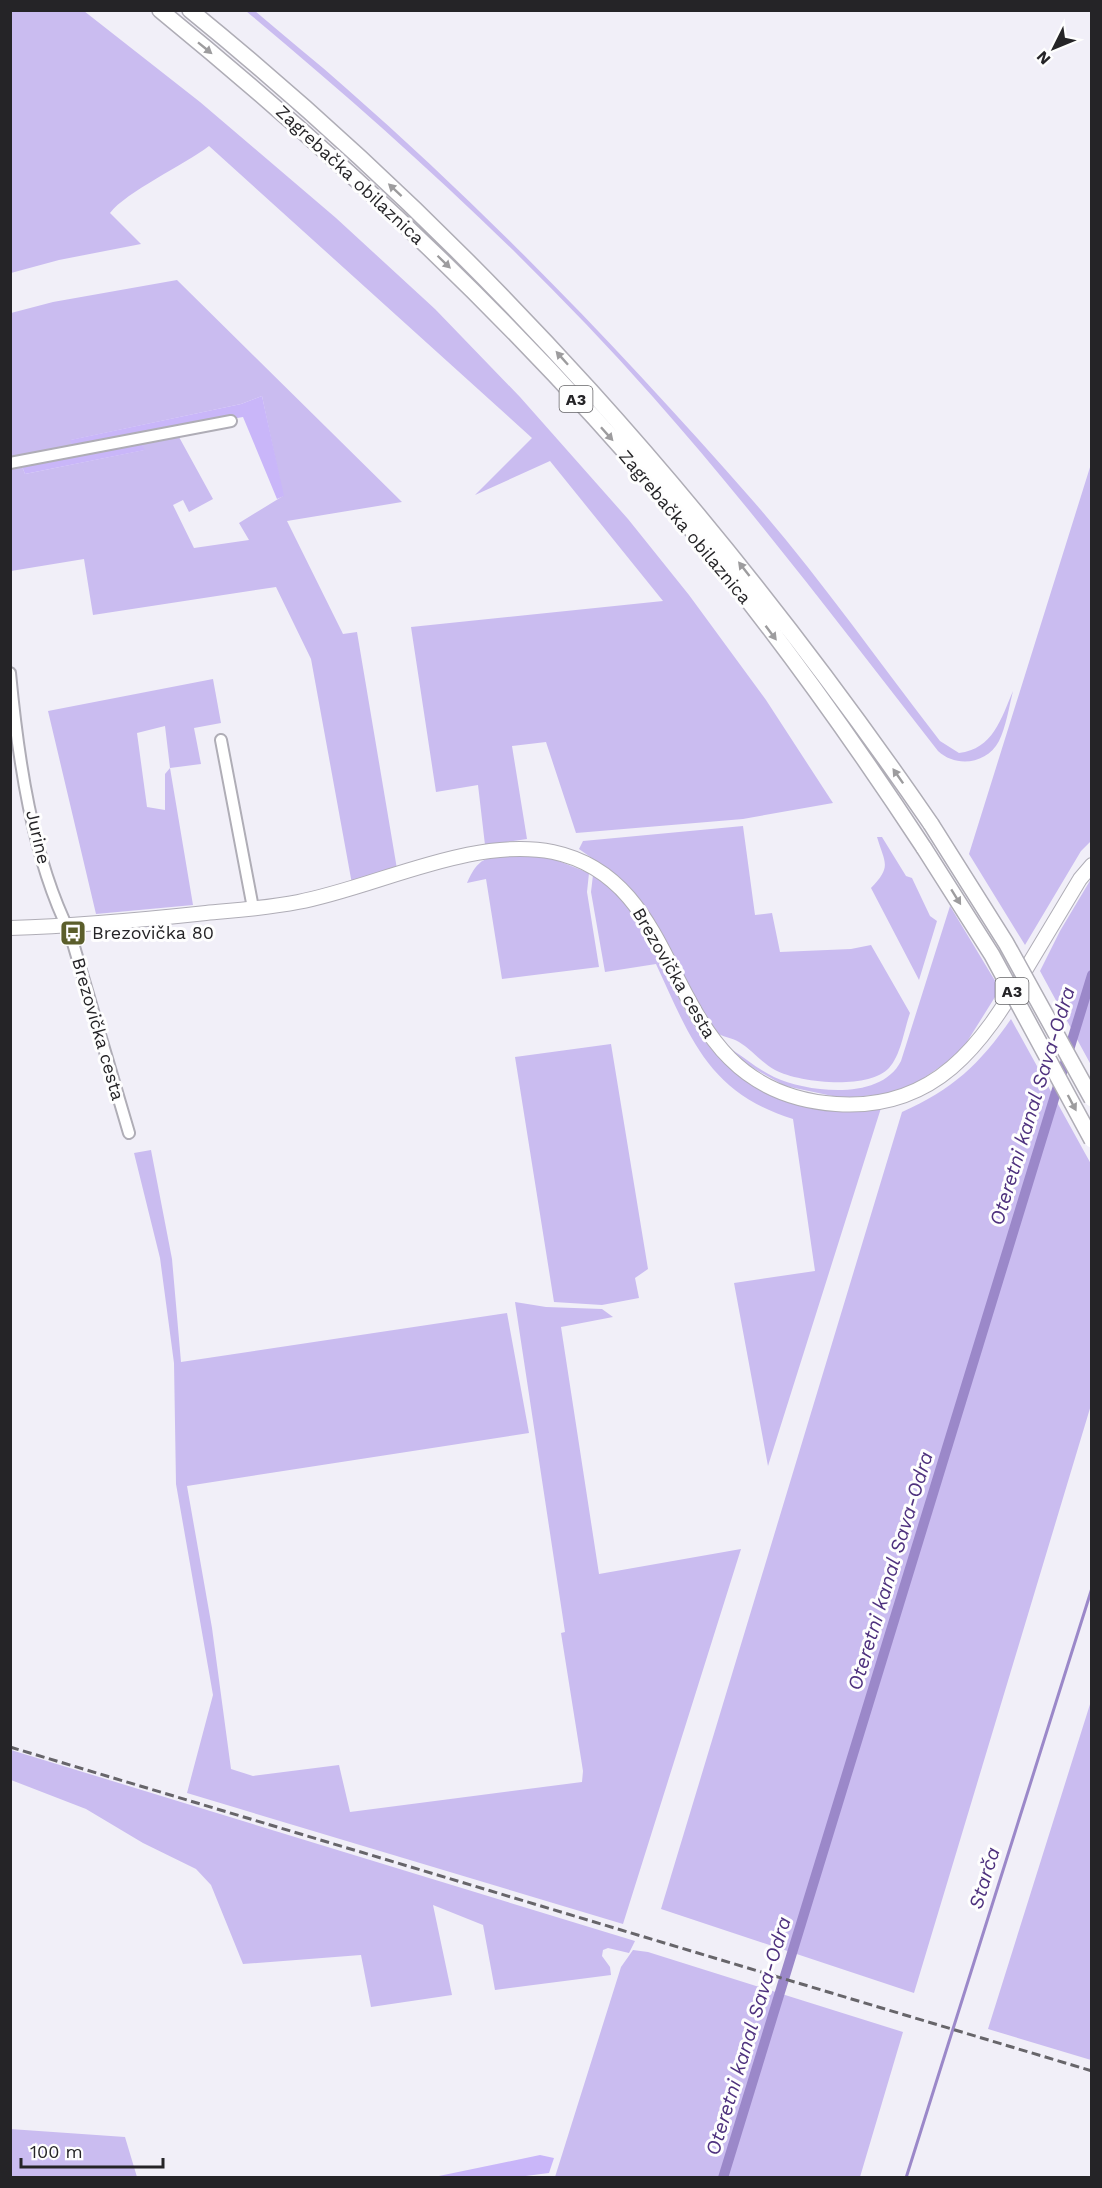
<svg xmlns="http://www.w3.org/2000/svg" width="1102" height="2188" viewBox="0 0 1102 2188" font-family="'Work Sans',sans-serif">
<style>
.green{fill:#cabcf0;fill-rule:evenodd}
.forest{fill:#c9b6f9}
.lines{fill:none;stroke-linecap:round;stroke-linejoin:round}
.stream{stroke:#9b88c9;stroke-width:3}
.canal{stroke:#9b88c9;stroke-width:10}
.minor-casing{stroke:#afadb6;stroke-width:14}
.major-casing{stroke:#afadb6;stroke-width:16}
.highway-casing{stroke:#afadb6;stroke-width:18}
.minor{stroke:#fff;stroke-width:10}
.major{stroke:#fff;stroke-width:14}
.highway{stroke:#fff;stroke-width:15}
.rail{stroke:#67656a;stroke-width:3;stroke-dasharray:9 4.5;stroke-linecap:butt}
.highway-bridge-casing{stroke:#afadb6;stroke-width:18;stroke-linecap:butt}
.highway-bridge{stroke:#fff;stroke-width:15}
.oneway{fill:#9d9c9e}
.labels{text-anchor:middle;stroke-width:6;stroke-linejoin:round;paint-order:stroke}
.shield{fill:#fefefe;stroke:#666568;stroke-width:1.5}
.shield-label{font-size:16px;font-weight:bold;fill:#252427}
.street-label{font-size:18px;fill:#252427;stroke:#fefefe}
.poi-label{font-size:18px;fill:#252427;stroke:#fefefe;text-anchor:start}
.water-label{font-size:20px;font-style:italic;fill:#4e317e;stroke:#fefefe}
</style>
<rect width="100%" height="100%" fill="#f1eff8"/>
<path class="green" d="M 11,11 L 84,11 L 200,102 L 336,218 L 435,309 L 520,397 L 628,519 L 689,595 L 766,700 L 833,803 L 743,819 L 576,833 L 546,742 L 512,746 L 527,839 L 485,845 L 478,785 L 436,792 L 411,627 L 663,601 L 550,461 L 475,495 L 532,438 L 209,146 C 184,165 126,192 110,213 L 141,244 L 59,260 L 11,273 Z
M 246,11 L 255,11 C 285,37 317,62 347,89 C 492,216 627,357 754,502 C 820,578 878,661 940,741 L 959,753 C 993,749 1001,719 1013,691 C 1009,707 1006,727 999,741 C 987,764 956,768 938,751 C 845,632 754,511 653,397 C 529,257 390,131 246,11 Z
M 177,280 L 402,502 L 287,521 L 343,634 L 357,632 L 397,869 L 352,884 L 311,659 L 276,587 L 93,615 L 84,559 L 11,571 L 11,466 L 21,464 L 25,474 L 144,450 L 141,443 L 179,437 L 213,499 L 189,512 L 183,500 L 173,505 L 194,548 L 249,540 L 239,523 L 283,496 L 262,396 L 241,404 L 71,440 L 73,447 L 11,459 L 11,313 L 53,302 Z
M 1091,464 L 1091,841 L 1081,851 L 1025,945 L 969,854 Z
M 213,679 L 221,723 L 194,728 L 201,764 L 170,768 L 193,905 L 96,914 L 48,711 ZM 165,726 L 170,768 L 165,774 L 165,810 L 147,807 L 137,733 Z
M 743,826 L 755,915 L 772,913 L 780,952 L 851,949 L 871,945 L 910,1013 C 904,1030 901,1055 889,1068 C 869,1090 799,1083 775,1070 C 762,1063 752,1050 739,1042 C 732,1037 722,1038 715,1031 C 697,1014 687,986 677,964 C 649,909 630,884 579,849 L 583,841 Z
M 877,837 L 882,837 L 906,876 L 912,878 L 930,916 L 937,921 L 919,980 L 871,888 C 892,866 885,864 877,837 Z
M 516,855 L 551,858 L 589,873 L 587,892 L 599,967 L 502,979 L 486,879 L 467,883 C 479,855 488,857 516,855 Z
M 593,875 C 641,907 659,959 684,1008 C 725,1087 795,1117 881,1108 L 768,1466 L 734,1283 L 815,1271 L 793,1119 C 708,1093 690,1037 656,964 L 605,972 L 591,892 Z
M 1091,879 L 1091,1065 L 1040,971 L 1060,931 Z
M 950,906 L 1000,989 L 960,1053 L 918,1082 L 887,1094 L 842,1098 L 785,1086 L 739,1060 L 731,1049 C 745,1058 759,1070 774,1077 C 809,1093 881,1101 901,1061 Z
M 1011,1019 L 1091,1164 L 1091,1405 L 914,1993 L 661,1909 L 902,1112 C 952,1090 980,1064 1011,1019 Z
M 611,1044 L 648,1269 L 635,1278 L 639,1298 L 602,1305 L 554,1302 L 515,1057 Z
M 151,1150 L 172,1259 L 181,1362 L 507,1313 L 529,1433 L 187,1486 L 212,1628 L 231,1769 L 253,1776 L 339,1765 L 350,1812 L 582,1782 L 583,1771 L 561,1633 L 565,1632 L 515,1302 L 546,1307 L 602,1309 L 613,1317 L 561,1327 L 599,1574 L 741,1549 L 623,1924 L 187,1793 L 213,1695 L 176,1484 L 174,1363 L 160,1258 L 134,1153 Z
M 1091,1701 L 1091,2060 L 988,2029 Z
M 11,1750 L 635,1941 L 629,1953 L 608,1948 L 603,1950 L 602,1956 L 610,1967 L 611,1975 L 495,1990 L 483,1925 L 433,1905 L 452,1995 L 371,2007 L 361,1955 L 243,1964 L 211,1885 L 196,1869 L 143,1843 L 86,1809 L 11,1780 Z
M 633,1950 L 648,1952 L 903,2032 L 860,2177 L 555,2177 L 621,1967 Z
M 10,2129 L 125,2137 L 137,2177 L 11,2177 Z"/>
<path class="forest" d="M 262,396 L 284,496 L 277,499 L 243,417 L 73,447 L 70,440 L 241,404 Z
M 141,443 L 145,450 L 25,474 L 21,464 Z
M 540,2155 L 554,2158 L 549,2173 L 510,2178 L 434,2177 Z"/>
<g class="lines">
<path class="stream" d="M 906,2178 L 1092,1588"/>
<path class="canal" d="M 723,2178 L 1092,975"/>
<defs>
<path id="minor" d="M 10,463 L 231,421
M 10,673 C 18,758 32,857 70,933 L 129,1133
M 221,740 L 253,908"/>
<path id="major" d="M 10,928 C 76,926 141,920 206,913 C 237,910 268,908 298,902 C 377,887 472,836 553,852 C 699,883 653,1091 836,1104 C 935,1111 982,1045 1026,969 C 1044,939 1062,909 1080,879 L 1092,865"/>
<path id="highway" d="M 160,10 C 359,173 547,351 709,551 C 786,646 857,746 924,848
M 190,10 C 481,247 719,516 931,824"/>
</defs>
<use href="#minor" class="minor-casing"/>
<use href="#major" class="major-casing"/>
<use href="#highway" class="highway-casing"/>
<use href="#minor" class="minor"/>
<use href="#major" class="major"/>
<use href="#highway" class="highway"/>
<path class="rail" d="M 10,1747 L 1092,2071"/>
<defs>
<path id="highway-bridge" d="M 931,824 L 1006,943 L 1092,1099
M 924,848 L 992,955 L 1092,1140"/>
</defs>
<use href="#highway-bridge" class="highway-bridge-casing"/>
<use href="#highway-bridge" class="highway-bridge"/>
</g>
<defs><path id="oneway-solid" d="M-6-.8H1V-3.2L6.5 0L1 3.2V.8H-6Z" transform="scale(1.5)"/></defs>
<g class="oneway">
<use href="#oneway-solid" transform="translate(205 48) rotate(39)"/>
<use href="#oneway-solid" transform="translate(395 190) rotate(-137)"/>
<use href="#oneway-solid" transform="translate(444 262) rotate(44)"/>
<use href="#oneway-solid" transform="translate(562 358) rotate(-132)"/>
<use href="#oneway-solid" transform="translate(607 434) rotate(48)"/>
<use href="#oneway-solid" transform="translate(744 569) rotate(-128)"/>
<use href="#oneway-solid" transform="translate(771 633) rotate(53)"/>
<use href="#oneway-solid" transform="translate(898 776) rotate(-125)"/>
<use href="#oneway-solid" transform="translate(956 897) rotate(58)"/>
<use href="#oneway-solid" transform="translate(1072 1103) rotate(62)"/>
</g>
<defs>
<symbol id="bus-square" viewBox="-11 -11 22 22"><rect x="-9" y="-9" width="18" height="18" rx="4" fill="#5b5e2b" stroke="#fefefe"/><path d="M-5-6H5V4H4V6H2V4H-2V6H-4V4H-5ZM-3.5-4V0h7V-4ZM-3.5 1.2v1.5H-2V1.2ZM2 1.2v1.5H3.5V1.2Z" fill="#fff"/></symbol>
</defs>
<g fill-rule="evenodd">
<use href="#bus-square" x="58" y="918" width="30" height="30"/>
</g>
<g class="labels">
<g class="shield">
<rect x="559.5" y="386" width="33" height="26" rx="4.5"/>
<rect x="995.5" y="978" width="33" height="26" rx="4.5"/>
</g>
<g class="shield-label">
<text x="576" y="405">A3</text>
<text x="1012" y="997">A3</text>
</g>
<g class="street-label">
<text transform="translate(350 175) rotate(43)" y="6">Zagrebačka obilaznica</text>
<text transform="translate(685 527) rotate(50)" y="6">Zagrebačka obilaznica</text>
<text transform="translate(38 837) rotate(77)" y="6">Jurine</text>
<text transform="translate(674 973) rotate(60)" y="6">Brezovička cesta</text>
<text transform="translate(98 1029) rotate(74)" y="6">Brezovička cesta</text>
</g>
<g class="poi-label">
<text x="92" y="939">Brezovička 80</text>
</g>
<g class="water-label">
<text transform="translate(1032 1106) rotate(-73)" y="7">Oteretni kanal Sava-Odra</text>
<text transform="translate(890 1571) rotate(-73)" y="7">Oteretni kanal Sava-Odra</text>
<text transform="translate(984 1878) rotate(-73)" y="7">Starča</text>
<text transform="translate(748 2036) rotate(-73)" y="7">Oteretni kanal Sava-Odra</text>
</g>
</g>
<rect width="1102" height="2188" fill="none" stroke="#252427" stroke-width="24"/>
<g transform="translate(1054 48) rotate(227)" stroke="#fefefe" stroke-width="4.5" paint-order="stroke">
<path d="M0-4.5L10 22L0 15L-10 22Z" fill="#252427"/>
<text y="-9" font-size="16" font-weight="bold" text-anchor="middle" fill="#252427">N</text>
</g>
<path d="M21 2158v9h142v-9" fill="none" stroke="#252427" stroke-width="3"/>
<text x="30" y="2158" font-size="18" fill="#252427" stroke="#fefefe" stroke-width="4.5" paint-order="stroke">100 m</text>
</svg>
